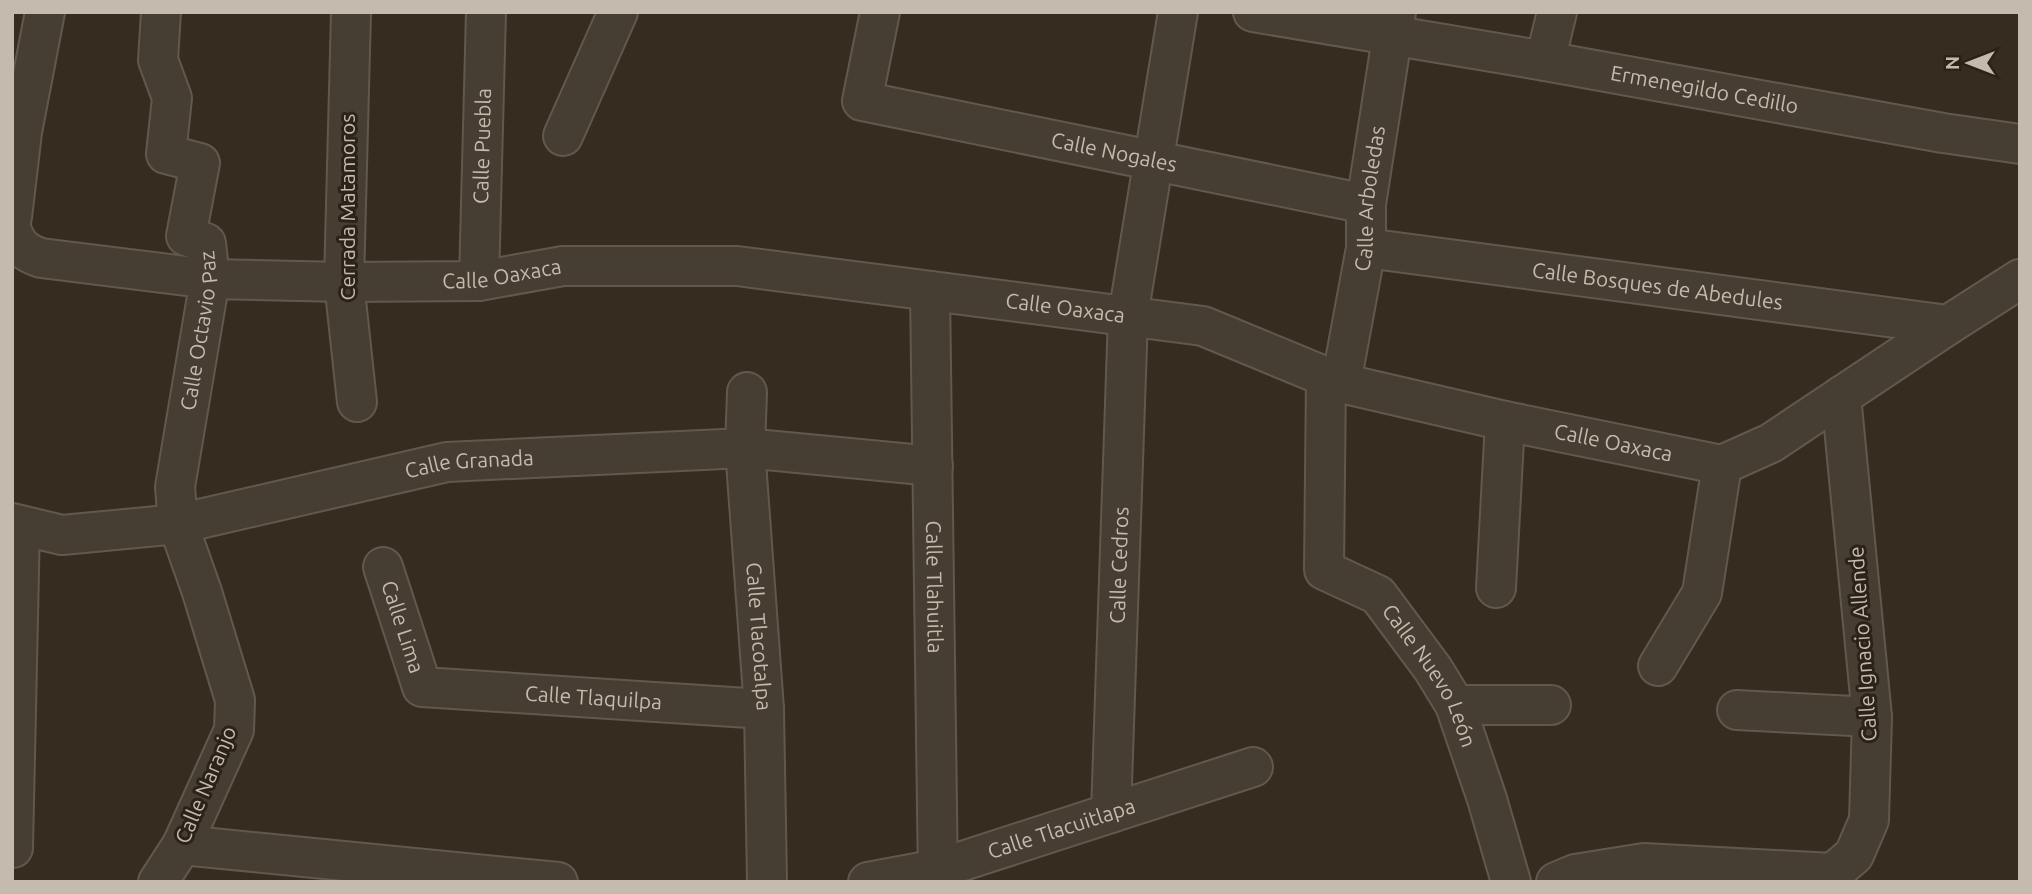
<svg xmlns="http://www.w3.org/2000/svg" width="2032" height="894" viewBox="0 0 2032 894" font-family="Ubuntu,sans-serif">
<style>
.lines{fill:none;stroke-linecap:round;stroke-linejoin:round}
.minor-casing{stroke:#62594e;stroke-width:42}
.minor{stroke:#473e33;stroke-width:38}
.labels{text-anchor:middle;stroke-width:6;stroke-linejoin:round;paint-order:stroke}
.street-label{font-size:21px;fill:#c4baad;stroke:#2b2319}
</style>
<rect width="100%" height="100%" fill="#362c20"/>
<g class="lines">
<defs>
<g id="minor">
<path d="M 351,12 L 344,282 L 357,402"/>
<path id="s1" d="M 880,12 L 862,101 L 1366,204"/>
<path id="s2" d="M 1253,12 L 1545,61 L 1943,133 L 2020,144"/>
<path d="M 1545,61 L 1557,12"/>
<path d="M 563,136 L 618,12"/>
<path d="M 12,217 L 22,132 L 45,12"/>
<path id="s3" d="M 12,231 C 18,247 26,253 41,258 L 210,279 L 344,282 L 479,281 L 563,266 L 737,266 L 1203,326 L 1341,383 L 1505,421 L 1722,465 L 1771,443 L 1948,325 L 2020,279"/>
<path id="s4" d="M 1366,248 L 1948,325"/>
<path id="s5" d="M 479,281 L 486,12"/>
<path id="s6" d="M 930,291 L 938,882"/>
<path id="s7" d="M 1326,378 L 1324,570 L 1378,595 L 1433,669 L 1455,705 L 1487,799 L 1511,882"/>
<path id="s8" d="M 1341,383 L 1366,248 L 1366,204 L 1396,12"/>
<path id="s9" d="M 747,392 L 745,448 L 764,709 L 767,882"/>
<path id="s10" d="M 12,523 L 62,535 L 178,524 L 447,462 L 745,448 L 933,466"/>
<path id="s11" d="M 383,567 L 422,687 L 764,709"/>
<path d="M 1496,588 L 1505,421"/>
<path d="M 1658,666 L 1702,593 L 1722,465"/>
<path d="M 1455,705 L 1551,705"/>
<path d="M 1737,710 L 1872,717"/>
<path id="s12" d="M 1111,813 L 1128,316 L 1178,12"/>
<path d="M 182,845 L 558,882"/>
<path d="M 13,848 L 20,525"/>
<path id="s13" d="M 158,882 L 182,845 L 234,730 L 235,700 L 202,592 L 178,524 L 175,487 L 210,279 L 206,243 L 186,236 L 200,163 L 166,154 L 172,98 L 158,60 L 161,12"/>
<path id="s14" d="M 868,882 L 938,869 L 1253,767"/>
<path d="M 1556,882 L 1575,874 L 1644,863 L 1833,873"/>
<path d="M 1833,882 L 1833,873 L 1854,855 L 1869,820 L 1872,717 L 1841,396"/>
</g>
</defs>
<use href="#minor" class="minor-casing"/>
<use href="#minor" class="minor"/>
</g>
<g class="labels">
<g class="street-label">
<text dy="7" stroke="none"><textPath href="#s2" startOffset="458">Ermenegildo Cedillo</textPath></text>
<text dy="7" stroke="none"><textPath href="#s5" startOffset="135">Calle Puebla</textPath></text>
<text dy="7" stroke="none"><textPath href="#s1" startOffset="348">Calle Nogales</textPath></text>
<text dy="7" stroke="none"><textPath href="#s8" startOffset="187">Calle Arboledas</textPath></text>
<text transform="translate(348 207) rotate(-90)" y="7">Cerrada Matamoros</text>
<text dy="7" stroke="none"><textPath href="#s3" startOffset="504">Calle Oaxaca</textPath></text>
<text dy="7" stroke="none"><textPath href="#s4" startOffset="294">Calle Bosques de Abedules</textPath></text>
<text dy="7" stroke="none"><textPath href="#s3" startOffset="1071">Calle Oaxaca</textPath></text>
<text dy="7" stroke="none"><textPath href="#s13" startOffset="581">Calle Octavio Paz</textPath></text>
<text dy="7" stroke="none"><textPath href="#s3" startOffset="1638">Calle Oaxaca</textPath></text>
<text dy="7" stroke="none"><textPath href="#s10" startOffset="466">Calle Granada</textPath></text>
<text dy="7" stroke="none"><textPath href="#s12" startOffset="248">Calle Cedros</textPath></text>
<text dy="7" stroke="none"><textPath href="#s6" startOffset="296">Calle Tlahuitla</textPath></text>
<text dy="7" stroke="none"><textPath href="#s11" startOffset="63">Calle Lima</textPath></text>
<text dy="7" stroke="none"><textPath href="#s9" startOffset="245">Calle Tlacotalpa</textPath></text>
<text transform="translate(1863 644) rotate(-94)" y="7">Calle Ignacio Allende</text>
<text dy="7" stroke="none"><textPath href="#s7" startOffset="348">Calle Nuevo León</textPath></text>
<text dy="7" stroke="none"><textPath href="#s11" startOffset="298">Calle Tlaquilpa</textPath></text>
<text transform="translate(206 785) rotate(-67)" y="7">Calle Naranjo</text>
<text dy="7" stroke="none"><textPath href="#s14" startOffset="201">Calle Tlacuitlapa</textPath></text>
</g>
</g>
<rect width="2032" height="894" fill="none" stroke="#c4baad" stroke-width="28"/>
<g transform="translate(1969 63) rotate(270)" stroke="#2b2319" stroke-width="5" paint-order="stroke">
<path d="M0-5L12 26L0 18L-12 26Z" fill="#c4baad"/>
<text y="-10" font-size="19" font-weight="bold" text-anchor="middle" fill="#c4baad">N</text>
</g>
</svg>
